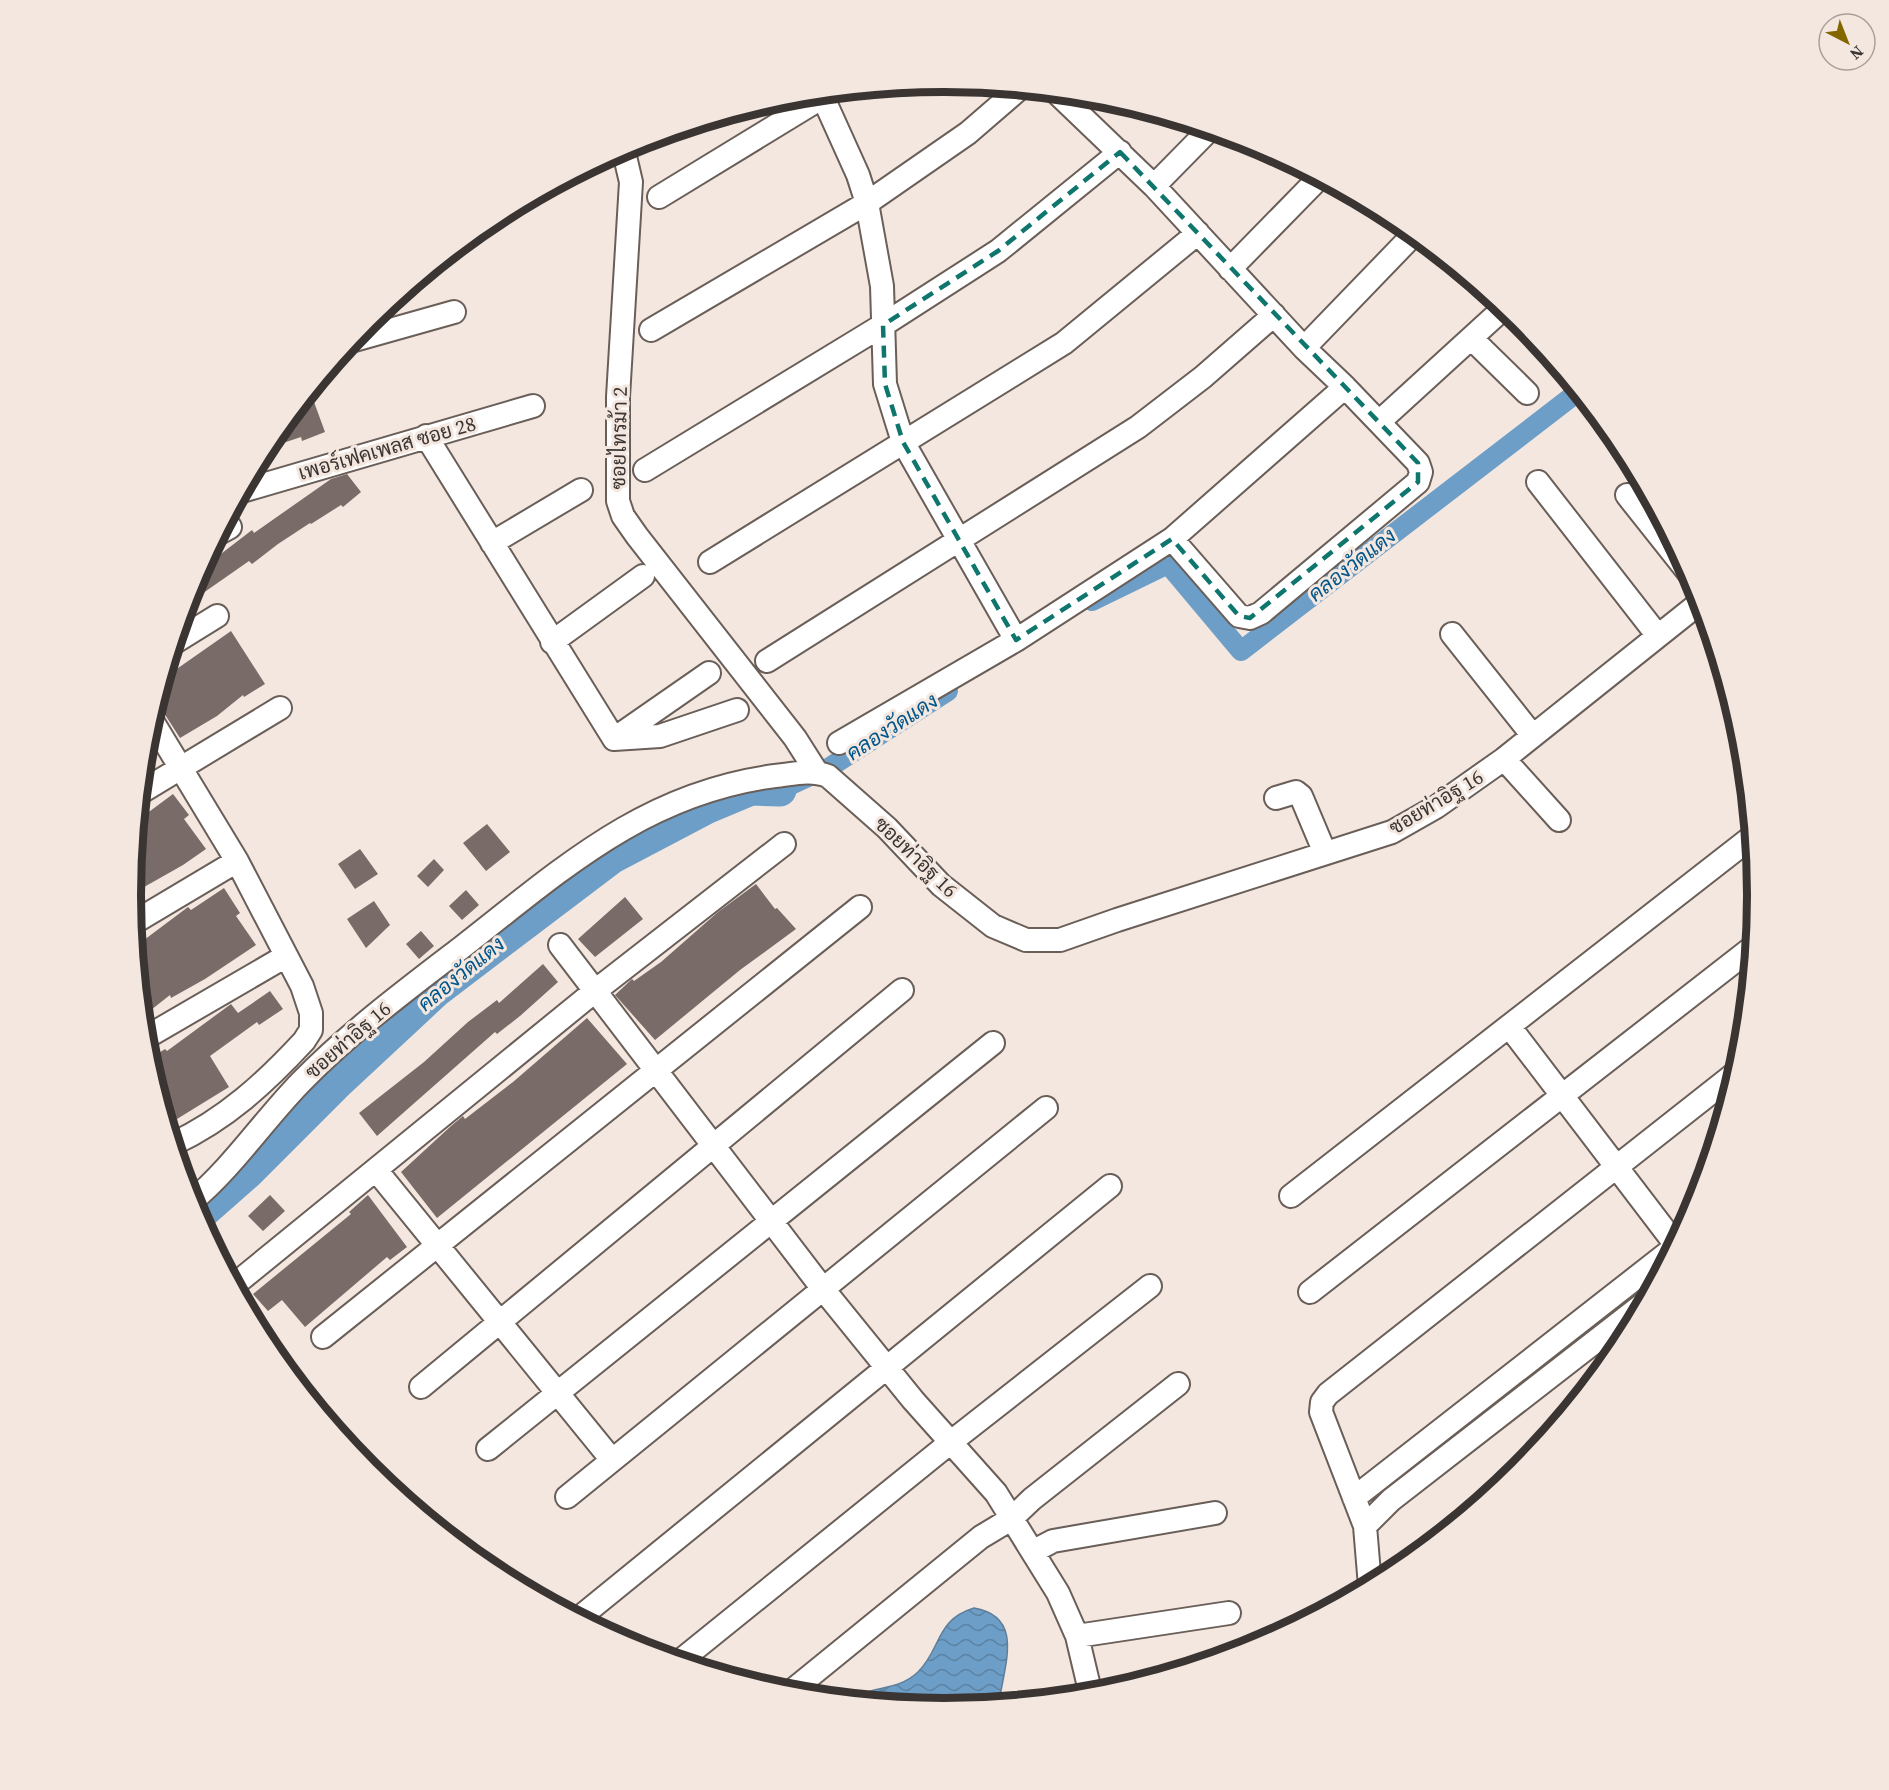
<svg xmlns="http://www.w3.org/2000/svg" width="1889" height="1790" viewBox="0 0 1889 1790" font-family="'Source Serif 4',Sarabun,serif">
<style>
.water{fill:url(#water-waves);stroke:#5e7e9a;stroke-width:1.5}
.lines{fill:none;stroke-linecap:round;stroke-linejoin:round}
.canal{stroke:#6d9ec7;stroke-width:20}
.river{stroke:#6d9ec7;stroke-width:33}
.building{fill:#796b68}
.minor-casing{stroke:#695e58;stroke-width:26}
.minor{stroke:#fff;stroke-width:22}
.marked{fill:none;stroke:#0f766e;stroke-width:4.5;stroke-dasharray:12 8;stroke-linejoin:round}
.labels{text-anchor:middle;stroke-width:6;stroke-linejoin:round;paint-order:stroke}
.street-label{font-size:20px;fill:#3a3532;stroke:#f4e7df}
.water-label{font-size:21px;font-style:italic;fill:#01568b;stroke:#f4e7df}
.rim{fill:none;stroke:#3a3532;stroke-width:8}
</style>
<defs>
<pattern id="water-waves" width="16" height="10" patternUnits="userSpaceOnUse" patternTransform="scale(1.5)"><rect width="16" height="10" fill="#6d9ec7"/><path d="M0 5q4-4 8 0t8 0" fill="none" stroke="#5b82a2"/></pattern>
</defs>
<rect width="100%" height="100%" fill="#f4e7df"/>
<path class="water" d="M 974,1608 C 1026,1617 1003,1667 999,1704 L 944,1709 L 849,1700 C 871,1685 897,1692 918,1672 C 942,1648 935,1620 974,1608 Z"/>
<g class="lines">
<path class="canal" d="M 1092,601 L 1168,564 L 1241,651 L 1579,391
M 780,790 L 830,767 L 948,691"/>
<path class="river" d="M 198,1216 L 248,1172 L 335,1085 L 437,990 L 611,858 L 708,807 L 751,789 L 780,790"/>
</g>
<path class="building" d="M 310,391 L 325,432 L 302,441 L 301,437 L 265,449 Z
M 347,474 L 361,492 L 343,507 L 341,505 L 311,524 L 310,523 L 278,544 L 252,564 L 249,561 L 186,605 L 200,570 L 252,530 L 254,533 L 331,479 Z
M 231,631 L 265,684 L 244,697 L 243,695 L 217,716 L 180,738 L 157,702 L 167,667 L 171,673 Z
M 173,794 L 189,815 L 184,819 L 206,849 L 183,865 L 130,895 L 138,820 Z
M 487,824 L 510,852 L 486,871 L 463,843 Z
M 360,849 L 378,874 L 355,889 L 338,864 Z
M 434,859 L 444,870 L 428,887 L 417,876 Z
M 756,884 L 775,909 L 777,908 L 796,929 L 740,970 L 655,1040 L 615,995 L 632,979 L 634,981 L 661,962 L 718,912 Z
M 224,888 L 240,913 L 236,916 L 256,945 L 205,979 L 171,998 L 170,995 L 142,1017 L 136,946 L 188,907 L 191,910 Z
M 466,890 L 479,905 L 462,920 L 449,906 Z
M 625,897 L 643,919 L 595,957 L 578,939 Z
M 374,901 L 390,925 L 366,948 L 347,919 Z
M 421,931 L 434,946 L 419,959 L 406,944 Z
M 543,964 L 558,982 L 520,1016 L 497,1034 L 495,1032 L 377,1136 L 359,1113 L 424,1062 L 468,1022 L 497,1000 L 499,1003 Z
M 270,991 L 283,1009 L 259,1025 L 257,1022 L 210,1056 L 229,1087 L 177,1119 L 160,1092 L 163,1090 L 152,1072 L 148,1060 L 165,1049 L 167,1051 L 231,1004 L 238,1013 Z
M 587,1018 L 627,1064 L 437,1218 L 401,1172 L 451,1126 L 463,1116 L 465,1119 L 513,1082 Z
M 270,1195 L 285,1211 L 263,1231 L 248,1216 Z
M 368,1195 L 407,1247 L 390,1260 L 387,1257 L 305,1327 L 282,1300 L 268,1311 L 253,1294 L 351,1214 L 349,1212 Z"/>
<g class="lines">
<defs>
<path id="minor" d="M 1056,92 L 1154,186 L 1304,348 L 1345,387 L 1418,463 L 1421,472 L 1418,482 L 1261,613 L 1250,618 L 1239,616 L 1172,539
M 821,93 L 858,175 L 867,203 L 882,286 L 885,384 L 903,442 L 1016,640
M 623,148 L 631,182 L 618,397 L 618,501 L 623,516 L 637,536 L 795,738 L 816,771
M 1154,186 L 1210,129
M 659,197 L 831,92
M 1230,269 L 1320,177
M 651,330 L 867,203 L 968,133 L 1020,88
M 1472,339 L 1527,393
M 351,341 L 454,312
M 1304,348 L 1415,233
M 1379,422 L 1505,307
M 426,436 L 614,739 L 660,736 L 737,710
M 645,470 L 883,325 L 998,251 L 1120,152
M 1538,482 L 1658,636
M 242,491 L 533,406
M 1627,495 L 1696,582
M 219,533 L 230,527
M 492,543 L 581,490
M 710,562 L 1064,343 L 1198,233
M 1452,634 L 1533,736
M 175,642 L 217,616
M 552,642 L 643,576
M 767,661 L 1138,427 L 1203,377 L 1274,315
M 151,719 L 237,861 L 302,986 L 311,1013 L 311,1030 L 304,1041 C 265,1083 226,1119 173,1144
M 614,739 L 709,673
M 839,743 L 1016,640 L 1172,539 L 1345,387
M 1504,759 L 1559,820
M 141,792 L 280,708
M 1276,798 L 1296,792 L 1301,796 L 1325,853
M 133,923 L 237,861
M 560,945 L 823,1289 L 913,1400 L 996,1493 L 1058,1593 L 1077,1636 L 1091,1695
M 1509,1026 L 1676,1245
M 145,1038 L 286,956
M 376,1170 L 612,1460
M 1291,1196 L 1753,836
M 191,1202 C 233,1167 263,1121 301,1082 C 350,1032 406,990 461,948 C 561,870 644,793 775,776 C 793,774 811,769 828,776 L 887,828 L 941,885 L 993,926 L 1026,940 L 1060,940 L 1117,920 L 1392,832 L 1436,807 L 1504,759 L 1702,601
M 239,1281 L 595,991 L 784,844
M 1310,1292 L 1753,947
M 323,1337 L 860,907
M 421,1387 L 902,990
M 488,1449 L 993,1043
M 567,1497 L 1046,1108
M 1354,1498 L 1674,1248
M 1365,1526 L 1391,1500 L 1646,1302
M 1034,1551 L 1053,1541 L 1215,1513
M 1370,1586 L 1365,1526 L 1321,1412 L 1322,1402 L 1328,1394 L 1737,1072
M 579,1618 L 1110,1186
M 1077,1636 L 1229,1613
M 680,1661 L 951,1442 L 1150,1286
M 788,1694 L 981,1537 L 1011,1519 L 1032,1499 L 1178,1384"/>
</defs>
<use href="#minor" class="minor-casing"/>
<use href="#minor" class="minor"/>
</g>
<path class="marked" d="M 1120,152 L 1418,463 L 1418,482 L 1250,618 L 1239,616 L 1172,539 L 1016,640 L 903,442 L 885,384 L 883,325 L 998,251 Z"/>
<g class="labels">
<g class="street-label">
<text transform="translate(619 438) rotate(-89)" y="7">ซอยไทรม้า 2</text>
<text transform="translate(387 448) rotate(-16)" y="7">เพอร์เฟคเพลส ซอย 28</text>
<text transform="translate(1436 802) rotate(-31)" y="7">ซอยท่าอิฐ 16</text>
<text transform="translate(916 857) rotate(44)" y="7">ซอยท่าอิฐ 16</text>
<text transform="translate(348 1040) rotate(-41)" y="7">ซอยท่าอิฐ 16</text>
</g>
<g class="water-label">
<text transform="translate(1352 565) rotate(-38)" y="7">คลองวัดแดง</text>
<text transform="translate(892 727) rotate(-33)" y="7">คลองวัดแดง</text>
<text transform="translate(461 974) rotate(-39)" y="7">คลองวัดแดง</text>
</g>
</g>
<path d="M0 0H1889V1790H0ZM141 895a803 803 0 1 1 1606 0a803 803 0 1 1-1606 0Z" fill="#f4e7df" fill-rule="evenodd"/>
<path class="rim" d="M141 895a803 803 0 1 1 1606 0a803 803 0 1 1-1606 0Z"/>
<g transform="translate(1847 42) rotate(138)"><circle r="28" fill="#f4e7df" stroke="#aaa09a" stroke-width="1.5"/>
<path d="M0-4.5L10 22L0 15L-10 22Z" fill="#836600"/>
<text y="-9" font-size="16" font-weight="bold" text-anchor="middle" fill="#3a3532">N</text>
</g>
</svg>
